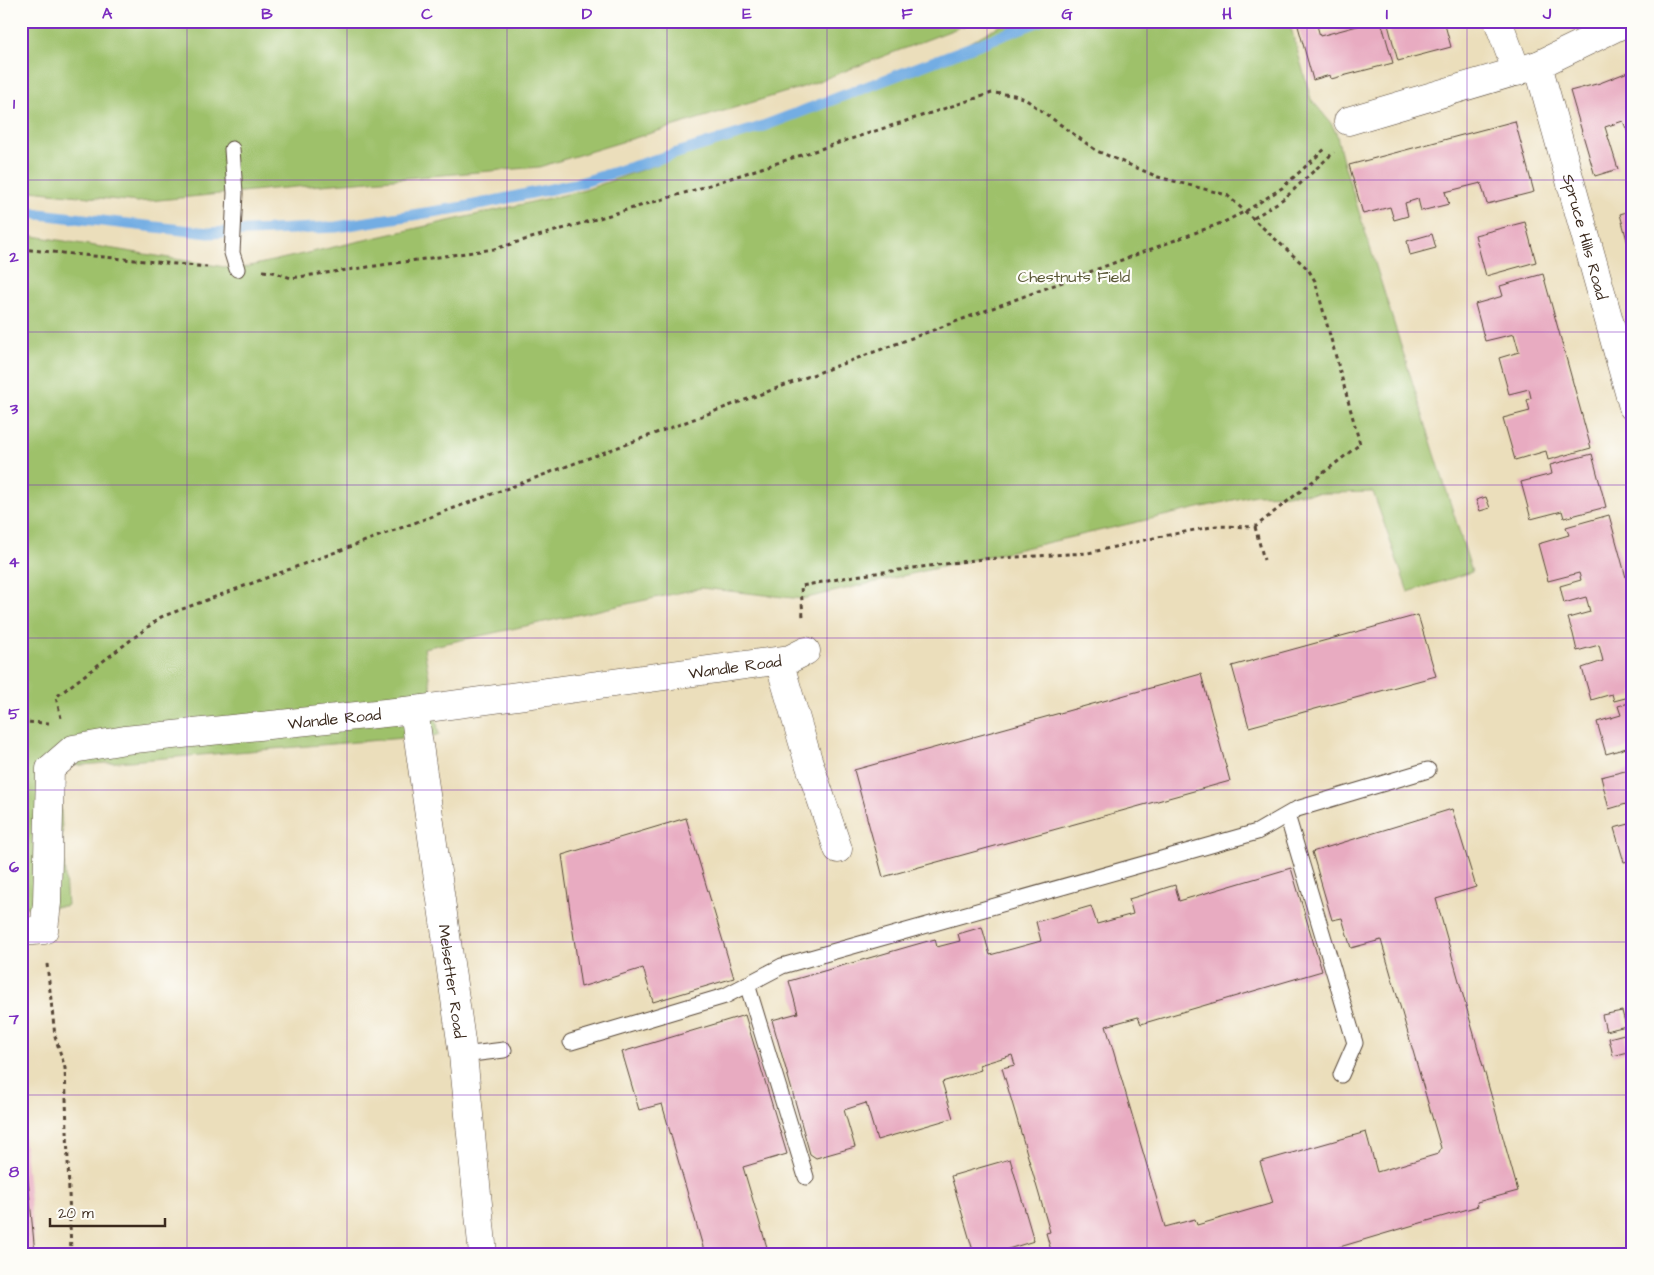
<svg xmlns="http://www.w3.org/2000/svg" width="1654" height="1275" viewBox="0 0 1654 1275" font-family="'Architects Daughter',sans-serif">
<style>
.green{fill:#9ec16a;stroke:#6c7644}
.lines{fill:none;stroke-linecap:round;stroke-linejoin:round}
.stream{stroke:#73ade3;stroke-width:11}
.building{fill:#e8abc1}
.lane-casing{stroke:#554536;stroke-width:17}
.street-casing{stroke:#554536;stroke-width:29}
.path{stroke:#554536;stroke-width:3;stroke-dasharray:4 4;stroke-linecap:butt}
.lane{stroke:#fff;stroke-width:15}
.street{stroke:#fff;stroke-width:28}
.grid{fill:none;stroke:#7b2cbf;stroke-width:1;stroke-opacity:0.55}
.labels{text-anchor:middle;stroke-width:4.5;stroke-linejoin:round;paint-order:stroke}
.street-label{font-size:16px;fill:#3b2a1e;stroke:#fdfcf7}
.park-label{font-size:16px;fill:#595735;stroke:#fdfcf7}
.neatline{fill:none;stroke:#7b2cbf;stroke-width:2}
.grid-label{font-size:16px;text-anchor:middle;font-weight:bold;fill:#7b2cbf}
</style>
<rect width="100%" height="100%" fill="#fdfcf7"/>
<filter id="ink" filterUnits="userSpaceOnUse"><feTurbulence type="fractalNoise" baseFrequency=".02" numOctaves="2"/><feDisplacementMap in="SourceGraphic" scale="10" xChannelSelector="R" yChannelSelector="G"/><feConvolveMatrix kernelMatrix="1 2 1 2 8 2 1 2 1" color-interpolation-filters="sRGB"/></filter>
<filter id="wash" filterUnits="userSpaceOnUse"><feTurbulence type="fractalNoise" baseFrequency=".0096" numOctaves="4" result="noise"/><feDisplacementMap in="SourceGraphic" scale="20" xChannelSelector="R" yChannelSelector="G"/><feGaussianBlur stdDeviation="1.12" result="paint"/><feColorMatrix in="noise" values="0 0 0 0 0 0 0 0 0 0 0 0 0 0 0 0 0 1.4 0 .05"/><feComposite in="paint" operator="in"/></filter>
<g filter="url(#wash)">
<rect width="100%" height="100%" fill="#ebdebb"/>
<path class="green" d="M 21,21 L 976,21 L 803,87 L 539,167 L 272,189 L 138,202 L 21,190 Z
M 1008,21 L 1289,21 L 1311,99 L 1330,122 L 1336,132 L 1343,161 L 1472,572 L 1408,592 L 1373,492 L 1255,495 L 802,599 L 701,588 L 424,648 L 439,735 L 58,767 L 67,906 L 21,907 L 21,234 L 237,269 L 585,190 L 916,72 Z"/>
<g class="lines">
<path class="stream" d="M 21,212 L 209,233 L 336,227 L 470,206 L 580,183 L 758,128 L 1040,21"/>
</g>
<g id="blocks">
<path class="building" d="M 1376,21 L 1381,21 L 1393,63 L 1331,79 L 1330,75 L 1313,80 L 1298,26 L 1316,22 L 1320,36 Z
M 1387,21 L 1444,21 L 1451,47 L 1398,61 Z
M 1633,70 L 1633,145 L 1623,121 L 1605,127 L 1618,169 L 1595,176 L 1570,91 L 1600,83 Z
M 1515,121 L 1534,192 L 1487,204 L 1481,183 L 1445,192 L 1449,204 L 1421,211 L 1418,199 L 1405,203 L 1408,216 L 1394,220 L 1390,207 L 1363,214 L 1349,165 Z
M 1633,210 L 1633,259 L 1632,259 L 1620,214 Z
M 1525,222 L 1536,262 L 1486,276 L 1475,235 Z
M 1432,234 L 1436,248 L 1410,255 L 1407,241 Z
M 1543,274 L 1591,448 L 1548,460 L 1546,451 L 1515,460 L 1503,418 L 1530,411 L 1527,400 L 1531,398 L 1529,389 L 1509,394 L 1499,358 L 1519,352 L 1514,334 L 1485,341 L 1475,304 L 1503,296 L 1500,286 Z
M 1592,454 L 1606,507 L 1564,518 L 1562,511 L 1531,519 L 1521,482 L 1552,474 L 1550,465 Z
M 1486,497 L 1490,508 L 1480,511 L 1476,500 Z
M 1609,515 L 1633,603 L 1633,696 L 1614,701 L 1612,694 L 1591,700 L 1582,668 L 1603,661 L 1599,645 L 1577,651 L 1573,634 L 1568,618 L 1590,612 L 1588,604 L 1586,597 L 1564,603 L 1560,586 L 1581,580 L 1579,573 L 1548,581 L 1538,544 L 1569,535 L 1566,527 Z
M 1418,615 L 1436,676 L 1249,727 L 1232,666 Z
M 1201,674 L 1230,781 L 883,877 L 854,770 Z
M 1633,702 L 1633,755 L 1630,747 L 1606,754 L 1597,722 L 1621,715 L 1618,706 Z
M 1633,769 L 1633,802 L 1609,809 L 1601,777 Z
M 1452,809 L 1476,887 L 1436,899 L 1518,1191 L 1477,1202 L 1478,1206 L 1316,1254 L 1052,1254 L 1046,1233 L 1050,1232 L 1002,1068 L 1015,1065 L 1012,1055 L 979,1065 L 981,1070 L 942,1082 L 953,1118 L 877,1140 L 866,1103 L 844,1110 L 855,1147 L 816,1158 L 810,1154 L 772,1020 L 798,1013 L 789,981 L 935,939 L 937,947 L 960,941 L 958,934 L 982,927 L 990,955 L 1041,941 L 1036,922 L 1091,906 L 1097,924 L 1133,914 L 1129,899 L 1175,885 L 1179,901 L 1291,868 L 1322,971 L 1141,1024 L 1138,1017 L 1106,1026 L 1165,1227 L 1195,1219 L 1197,1225 L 1273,1203 L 1260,1162 L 1366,1132 L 1377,1172 L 1438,1154 L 1441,1148 L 1381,940 L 1351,948 L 1342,918 L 1332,920 L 1312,852 Z
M 686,818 L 734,978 L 653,1002 L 643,968 L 581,987 L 562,855 Z
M 1633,823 L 1633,860 L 1624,862 L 1614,828 Z
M 1622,1011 L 1626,1026 L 1606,1031 L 1602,1015 Z
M 745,1015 L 787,1154 L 743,1167 L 769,1254 L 705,1254 L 662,1104 L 639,1110 L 622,1052 Z
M 1624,1034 L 1628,1052 L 1613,1056 L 1609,1038 Z
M 21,1126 L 23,1126 L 35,1254 L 21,1254 Z
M 1010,1159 L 1034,1241 L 992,1254 L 974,1254 L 951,1176 Z"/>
</g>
</g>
<g filter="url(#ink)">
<use href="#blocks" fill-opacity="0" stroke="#554536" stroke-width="1"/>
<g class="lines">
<defs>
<path id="lane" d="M 232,149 L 235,193 L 232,253 L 237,269
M 1287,815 L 1355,1043 L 1341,1075
M 747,984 L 806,1177
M 571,1042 L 725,996 L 782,966 L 1257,832 L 1297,809 L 1428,770
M 463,1055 L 504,1050"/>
<g id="street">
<path d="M 1498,21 L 1517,72"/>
<path id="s1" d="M 1538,65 L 1633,407"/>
<path d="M 1348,121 L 1538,65 L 1629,21"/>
<path d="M 779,661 L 808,760 L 838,849"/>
<path id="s2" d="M 414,710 L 463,1055 L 483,1254"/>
<path id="s3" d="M 21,932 L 44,930 L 47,903 L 50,769 L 73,749 L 125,740 L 414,710 L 790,659 L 806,651"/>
</g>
</defs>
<use href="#lane" class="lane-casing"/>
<use href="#street" class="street-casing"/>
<path class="path" d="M 1254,218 L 1286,197 L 1334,152
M 21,249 L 207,267
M 263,271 L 273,272 L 291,278 L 494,249 L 691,191 L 992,93 L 1014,95 L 1025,99 L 1097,151 L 1158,177 L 1227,195 L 1308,269 L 1315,281 L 1360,444 L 1255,527 L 1216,526 L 1158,537 L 1088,553 L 982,559 L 854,576 L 801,586 L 803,618
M 1255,527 L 1264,560
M 61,718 L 56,697 L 161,617 L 1224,222 L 1246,211 L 1282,188 L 1327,147
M 21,722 L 49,723
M 47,964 L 55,1036 L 65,1068 L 71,1254
M 1339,1247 L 1341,1254"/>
<use href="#lane" class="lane"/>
<use href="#street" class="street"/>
</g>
</g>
<path class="grid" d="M 187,21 L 187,1254M 347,21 L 347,1254M 507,21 L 507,1254M 667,21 L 667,1254M 827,21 L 827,1254M 987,21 L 987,1254M 1147,21 L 1147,1254M 1307,21 L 1307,1254M 1467,21 L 1467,1254M 21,180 L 1633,180M 21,332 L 1633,332M 21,485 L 1633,485M 21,638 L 1633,638M 21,790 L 1633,790M 21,942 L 1633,942M 21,1095 L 1633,1095"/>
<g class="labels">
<g class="street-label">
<text dy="6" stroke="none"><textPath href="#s1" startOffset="178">Spruce Hills Road</textPath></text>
<text dy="6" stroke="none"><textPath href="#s3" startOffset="882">Wandle Road</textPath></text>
<text dy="6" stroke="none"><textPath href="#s3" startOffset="478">Wandle Road</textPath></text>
<text dy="6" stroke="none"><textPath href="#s2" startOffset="274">Melsetter Road</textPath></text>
</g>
<g class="park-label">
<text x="1074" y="282">Chestnuts Field</text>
</g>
</g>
<rect width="1654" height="1275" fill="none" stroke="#fdfcf7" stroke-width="55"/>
<path d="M50 1218v8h115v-8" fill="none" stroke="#3b2a1e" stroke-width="2.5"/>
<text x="58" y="1218" font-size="15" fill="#3b2a1e" stroke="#fdfcf7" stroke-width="4" paint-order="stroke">20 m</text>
<rect x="28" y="28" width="1598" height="1220" class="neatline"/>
<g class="grid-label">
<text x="107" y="19">A</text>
<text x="267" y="19">B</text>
<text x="427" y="19">C</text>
<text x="587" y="19">D</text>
<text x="747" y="19">E</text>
<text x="907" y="19">F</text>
<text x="1067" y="19">G</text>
<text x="1227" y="19">H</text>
<text x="1387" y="19">I</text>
<text x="1547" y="19">J</text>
<text x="14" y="109">1</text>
<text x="14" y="262">2</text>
<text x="14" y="414">3</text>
<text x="14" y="567">4</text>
<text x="14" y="719">5</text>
<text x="14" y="872">6</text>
<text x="14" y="1024">7</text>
<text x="14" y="1177">8</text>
</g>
</svg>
